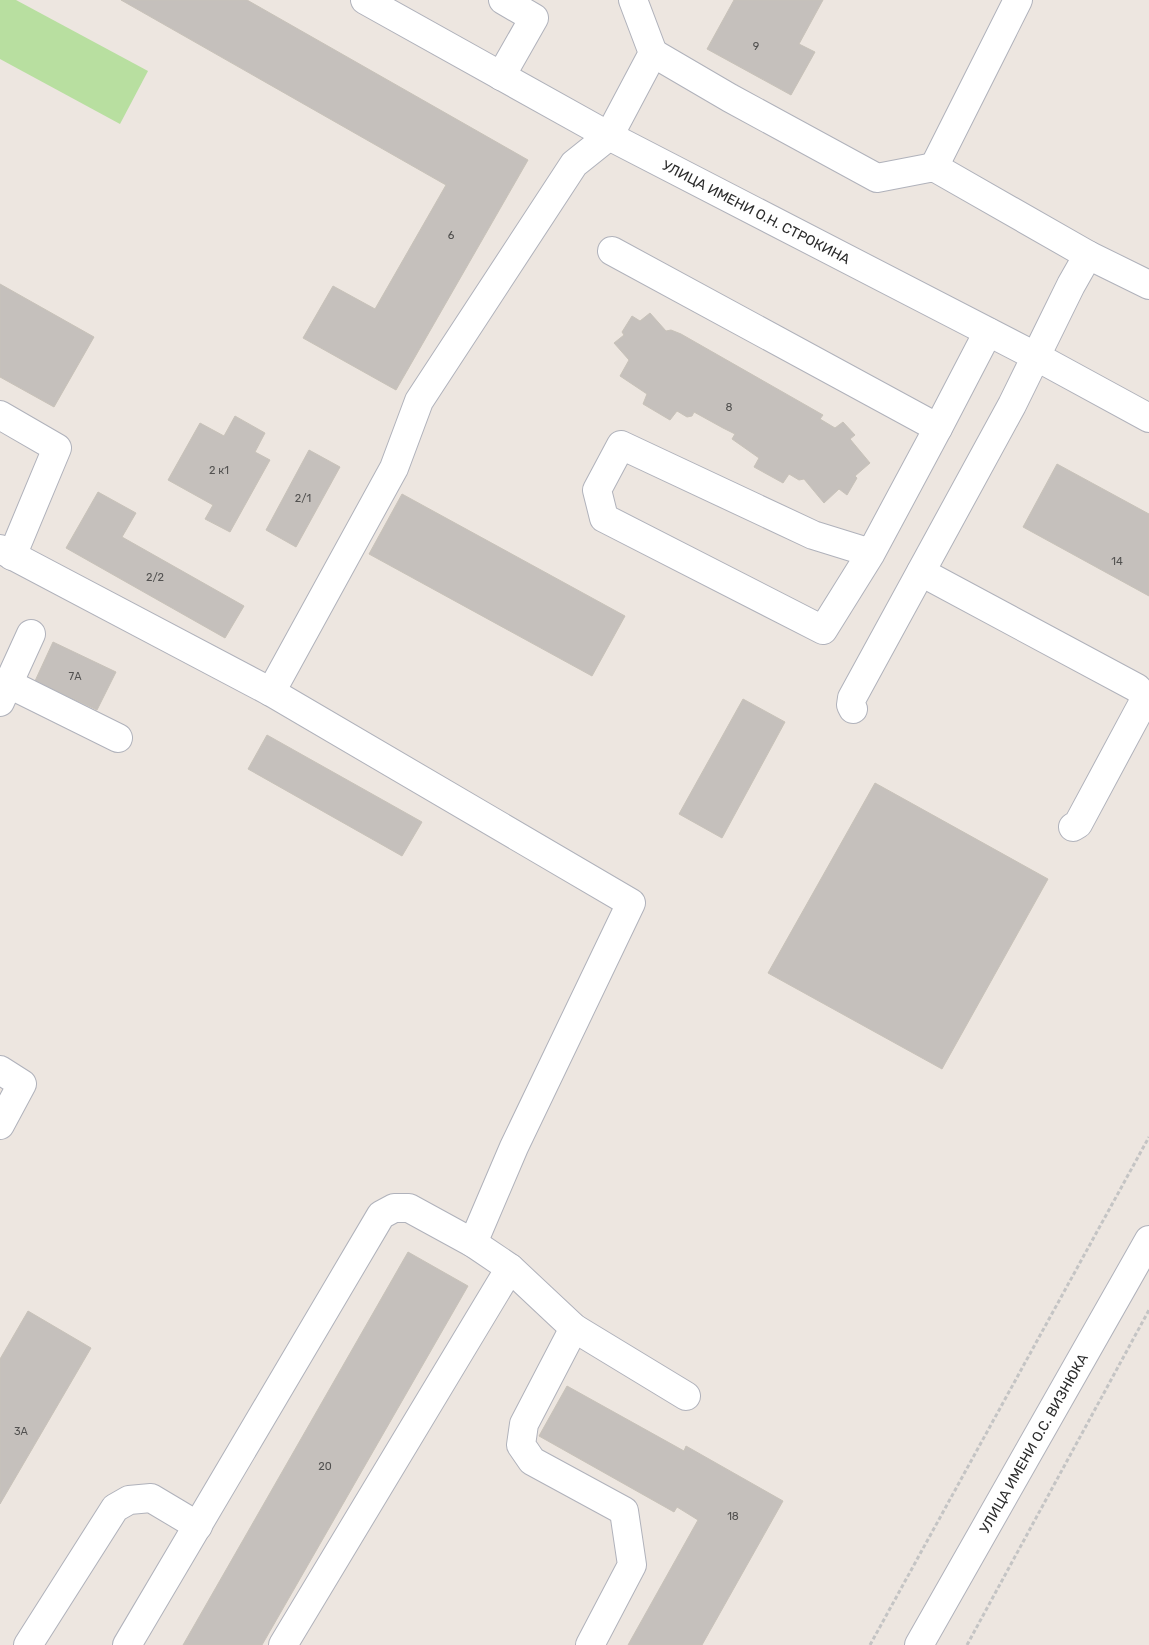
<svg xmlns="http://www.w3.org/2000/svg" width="1149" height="1645" viewBox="0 0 1149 1645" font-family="Rubik,sans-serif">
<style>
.green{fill:#b8dfa0}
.building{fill:#c5c0bc;stroke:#c8c2b9}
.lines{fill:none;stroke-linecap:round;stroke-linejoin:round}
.minor-casing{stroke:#b0b2bb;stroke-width:30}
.path{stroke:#c4c4c4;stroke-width:3;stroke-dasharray:4 2.5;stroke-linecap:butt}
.minor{stroke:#fff;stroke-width:28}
.labels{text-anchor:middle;stroke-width:5;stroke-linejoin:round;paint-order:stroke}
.number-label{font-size:11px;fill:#525150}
.street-label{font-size:14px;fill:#2c2c2c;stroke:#fff}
</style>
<rect width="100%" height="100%" fill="#ede6e0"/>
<path class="green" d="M 0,0 L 16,0 L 148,71 L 120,124 L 0,59 Z"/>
<path class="building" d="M 121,0 L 247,0 L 528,160 L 396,390 L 303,338 L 333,286 L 375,309 L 446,185 Z
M 734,0 L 823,0 L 799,44 L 815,52 L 791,95 L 707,49 Z
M 0,284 L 94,337 L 54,407 L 0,377 Z
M 650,313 L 666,331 L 671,330 L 681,334 L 823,415 L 820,419 L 835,428 L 843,422 L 855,435 L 850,439 L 870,463 L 855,476 L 857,478 L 847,495 L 839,489 L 824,503 L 804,479 L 799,480 L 789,474 L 783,483 L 754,467 L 759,458 L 732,439 L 735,434 L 723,428 L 694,412 L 692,416 L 687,417 L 677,411 L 670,420 L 643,404 L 647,394 L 620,376 L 629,360 L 614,343 L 624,335 L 622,332 L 632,316 L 640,321 Z
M 235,416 L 265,433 L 255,452 L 270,460 L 230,532 L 205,519 L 213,505 L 168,480 L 200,423 L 224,436 Z
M 309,450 L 340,467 L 296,547 L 266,530 Z
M 1057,464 L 1149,514 L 1149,596 L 1023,527 Z
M 98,492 L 136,513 L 122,537 L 244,606 L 225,638 L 66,548 Z
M 402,494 L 625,616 L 592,676 L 369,554 Z
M 53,642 L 116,672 L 97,710 L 35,681 Z
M 743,699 L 785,722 L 722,838 L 679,814 Z
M 267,735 L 422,822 L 402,856 L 248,769 Z
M 875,783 L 1048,879 L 942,1069 L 768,973 Z
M 408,1252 L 468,1286 L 262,1645 L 183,1645 Z
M 28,1311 L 91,1348 L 0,1504 L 0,1359 Z
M 567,1386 L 684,1451 L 686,1446 L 783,1501 L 702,1645 L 628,1645 L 698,1520 L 677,1507 L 674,1512 L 539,1436 Z"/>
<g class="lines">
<defs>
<g id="minor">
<path id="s1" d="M 365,0 L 609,136 L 1037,357 L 1149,418"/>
<path d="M 653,53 L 730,98 L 877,178 L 934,167 L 1088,255 L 1149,285"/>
<path d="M 501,76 L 534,18 L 503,0"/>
<path d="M 934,167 L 1018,0"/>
<path d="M 612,251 L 938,428 L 988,332"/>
<path d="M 0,415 L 57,448 L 12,556"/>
<path d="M 0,549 L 271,692 L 631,903 L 514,1147 L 473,1243"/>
<path d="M 871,553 L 823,630 L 604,518 L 597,490 L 621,445 L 813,535 L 871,553 L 938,428"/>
<path d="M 921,572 L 1137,688 L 1143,695 L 1143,703 L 1078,824 L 1073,827"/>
<path d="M 9,684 L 118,738"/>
<path d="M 271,692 L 394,468 L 419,401 L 574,164 L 609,136 L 653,53 L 633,0"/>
<path d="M 0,702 L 31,634"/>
<path d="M 853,709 L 851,705 L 852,698 L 1012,405 L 1071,285 L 1088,255"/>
<path d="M 0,1070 L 22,1084 L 0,1125"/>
<path d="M 574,1328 L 524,1424 L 521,1445 L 532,1461 L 624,1511 L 632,1565 L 590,1645"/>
<path d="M 28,1645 L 115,1508 L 129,1500 L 151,1498 L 198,1526"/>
<path d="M 127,1645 L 381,1215 L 394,1208 L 409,1208 L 473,1243 L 510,1268 L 574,1328 L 686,1396"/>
<path d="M 283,1645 L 510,1268"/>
<path id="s2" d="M 919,1645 L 1149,1240"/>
</g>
</defs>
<use href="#minor" class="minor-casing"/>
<path class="path" d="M 870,1645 L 1149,1137
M 967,1645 L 1149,1310"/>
<use href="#minor" class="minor"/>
</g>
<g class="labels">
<g class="number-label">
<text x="756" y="50">9</text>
<text x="451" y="239">6</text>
<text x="729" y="411">8</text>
<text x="219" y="474">2 к1</text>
<text x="303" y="502">2/1</text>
<text x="1117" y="565">14</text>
<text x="155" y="581">2/2</text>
<text x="75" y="680">7А</text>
<text x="21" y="1435">3А</text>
<text x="325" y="1470">20</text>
<text x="733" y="1520">18</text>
</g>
<g class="street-label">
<text dy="5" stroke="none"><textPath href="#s1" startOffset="445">УЛИЦА ИМЕНИ О.Н. СТРОКИНА</textPath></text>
<text dy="5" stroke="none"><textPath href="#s2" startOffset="232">УЛИЦА ИМЕНИ О.С. ВИЗНЮКА</textPath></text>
</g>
</g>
</svg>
